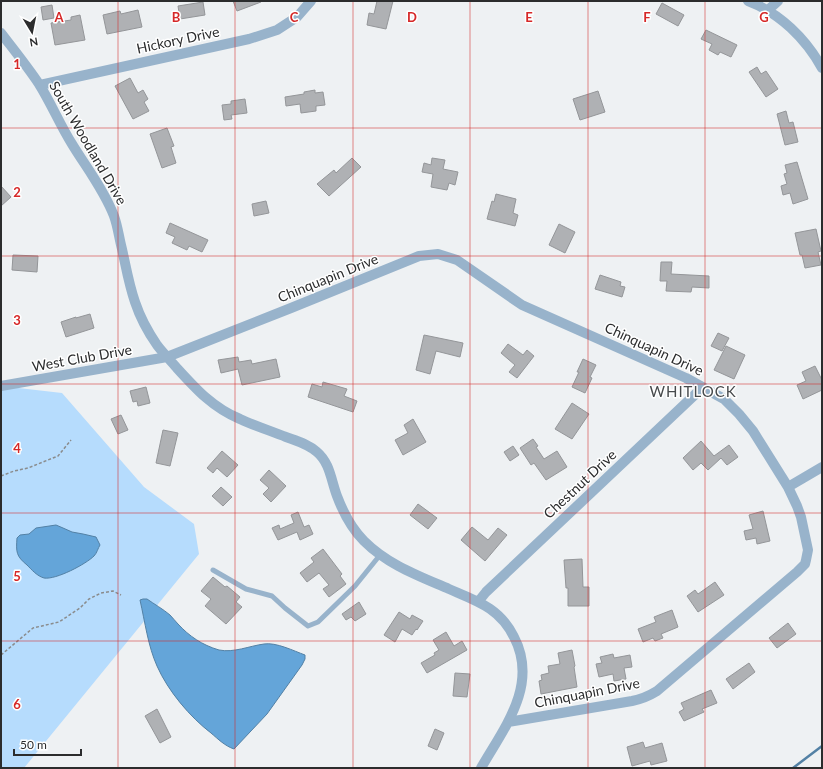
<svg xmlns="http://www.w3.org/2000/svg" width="823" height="769" viewBox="0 0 823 769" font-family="Lato,sans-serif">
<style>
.green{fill:#b6dcfd}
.water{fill:#64a5d9;stroke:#5381a5}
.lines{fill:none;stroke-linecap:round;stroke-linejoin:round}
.stream{stroke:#5381a5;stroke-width:2.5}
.building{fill:#afb1b4;stroke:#949699}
.path{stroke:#8a8c8d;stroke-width:1.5;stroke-dasharray:3 2;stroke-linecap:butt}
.lane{stroke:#98b3cb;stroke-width:5}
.street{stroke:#98b3cb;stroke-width:10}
.grid{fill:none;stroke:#d62828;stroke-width:1;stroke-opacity:0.55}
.labels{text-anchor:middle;stroke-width:3;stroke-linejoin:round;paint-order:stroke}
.street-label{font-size:14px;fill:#2b2c2d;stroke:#fff}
.neighbourhood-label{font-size:15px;letter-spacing:1px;fill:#474a4c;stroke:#fff}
.grid-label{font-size:13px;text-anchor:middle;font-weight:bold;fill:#d62828;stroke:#fff;stroke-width:3;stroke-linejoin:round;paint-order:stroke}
</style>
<rect width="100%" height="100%" fill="#eef1f3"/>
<path class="green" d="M 1,386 L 62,393 L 144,487 L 194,524 L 199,554 L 24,768 L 1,768 Z"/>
<path class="water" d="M 56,525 L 63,528 L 72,532 L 83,534 L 96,537 L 100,545 C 98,548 97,553 94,556 C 86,564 56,580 44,578 C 37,576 32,570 27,565 C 16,556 16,552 17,538 L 20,535 L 29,534 L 36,528 Z
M 143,599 L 147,599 C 154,604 163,609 170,615 C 173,618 175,621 178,624 C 189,636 202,645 219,650 C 234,653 249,646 264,644 C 276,642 294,651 305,655 L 305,659 L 302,665 L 267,714 L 234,749 C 225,746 218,739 211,733 C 190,717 168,691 157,666 C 148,646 145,622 140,600 Z"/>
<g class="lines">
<path class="stream" d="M 793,768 L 822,746"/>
</g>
<path class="building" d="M 233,1 L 261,1 L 261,2 L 237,11 Z
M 377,1 L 393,1 L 386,29 L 367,25 L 369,13 L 374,14 Z
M 203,2 L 205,15 L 180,19 L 178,6 Z
M 662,3 L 684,15 L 678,26 L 656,14 Z
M 52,5 L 54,18 L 43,20 L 41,7 Z
M 138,10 L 142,27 L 107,34 L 103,15 L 120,11 L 121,14 Z
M 80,15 L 85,40 L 55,45 L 51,23 L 71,20 L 71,17 Z
M 706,30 L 737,45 L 731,57 L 720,52 L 718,55 L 709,50 L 712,44 L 701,39 Z
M 757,67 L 761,74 L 766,71 L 778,89 L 766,97 L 749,72 Z
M 130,78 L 138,93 L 143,90 L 148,99 L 144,102 L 149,111 L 133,119 L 115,86 Z
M 315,90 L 315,93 L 323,92 L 325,105 L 316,106 L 316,111 L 301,113 L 300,104 L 286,106 L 285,97 L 304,94 L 304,92 Z
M 598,91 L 605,112 L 580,120 L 573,99 Z
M 245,99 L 247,113 L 231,115 L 232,119 L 224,120 L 222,105 L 231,104 L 231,101 Z
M 786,111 L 789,123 L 793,122 L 798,142 L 785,145 L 777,114 Z
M 167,128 L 174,146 L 171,147 L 176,163 L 162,168 L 150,134 Z
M 352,158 L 361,167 L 329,196 L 317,184 L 334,170 L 336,173 Z
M 432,158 L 445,160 L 443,169 L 458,172 L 455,185 L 449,183 L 447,190 L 431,187 L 433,174 L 422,172 L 424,163 L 431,165 Z
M 797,162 L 808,199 L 793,204 L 790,193 L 783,195 L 781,186 L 787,184 L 784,174 L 787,173 L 785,165 Z
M 1,186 L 11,197 L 1,206 Z
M 496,194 L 516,199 L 513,213 L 518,215 L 515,226 L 487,219 L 492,201 L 494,202 Z
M 266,201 L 269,213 L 254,216 L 252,204 Z
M 170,223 L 208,240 L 202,252 L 189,246 L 187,250 L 172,243 L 175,237 L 166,233 Z
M 559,224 L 575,232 L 565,253 L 549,245 Z
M 816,229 L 821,251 L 818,252 L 821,265 L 805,268 L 802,255 L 800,255 L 795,233 Z
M 13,255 L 38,256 L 37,272 L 12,270 Z
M 661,262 L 672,262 L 671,274 L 709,276 L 709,288 L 692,287 L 691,292 L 666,291 L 667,281 L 660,281 Z
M 600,275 L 621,282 L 620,286 L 625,287 L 622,297 L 595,289 Z
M 90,314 L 94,328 L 66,337 L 61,322 L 76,317 L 76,318 Z
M 718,333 L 729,338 L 722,351 L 711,346 Z
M 424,335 L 463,343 L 460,357 L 436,351 L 430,374 L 416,370 Z
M 508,344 L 523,355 L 527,350 L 534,356 L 517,378 L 509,372 L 515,365 L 501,353 Z
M 726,346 L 745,355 L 734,379 L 714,370 Z
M 238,357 L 239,362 L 251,360 L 252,364 L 276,359 L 280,377 L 242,385 L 238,369 L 221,373 L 218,360 Z
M 583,359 L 596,365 L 590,377 L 592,378 L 585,393 L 572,387 L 579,372 L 577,372 Z
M 815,366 L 822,380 L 822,390 L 803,399 L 797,385 L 806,381 L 802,372 Z
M 323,382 L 347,389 L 344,396 L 357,401 L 353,412 L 308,397 L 312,384 L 322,387 Z
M 146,387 L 150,403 L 138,406 L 137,401 L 133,402 L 130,391 Z
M 572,403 L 589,414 L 572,439 L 555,429 Z
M 121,415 L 128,430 L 118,434 L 111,419 Z
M 413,419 L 426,442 L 403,455 L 395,440 L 408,433 L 404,425 Z
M 163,430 L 178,433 L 170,466 L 156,463 Z
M 533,439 L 538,446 L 536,447 L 544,459 L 557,451 L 567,467 L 546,480 L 534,463 L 531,465 L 520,448 Z
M 701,441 L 714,456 L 729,445 L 738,457 L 727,465 L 721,458 L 708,470 L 701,463 L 693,470 L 683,458 Z
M 513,446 L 519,455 L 510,461 L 504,452 Z
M 222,451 L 238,465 L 227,477 L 217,468 L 213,473 L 207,468 Z
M 269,470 L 286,486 L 271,502 L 263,494 L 269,488 L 260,480 Z
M 221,487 L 232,497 L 223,506 L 212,496 Z
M 418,504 L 437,518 L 428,529 L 410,515 Z
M 763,511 L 770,541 L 757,544 L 756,538 L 746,540 L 744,531 L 753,529 L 749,515 Z
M 298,512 L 304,527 L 309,525 L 313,534 L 300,540 L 297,532 L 278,540 L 272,528 L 279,525 L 280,529 L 294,523 L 291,515 Z
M 472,527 L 488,540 L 498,528 L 507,535 L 485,561 L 461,540 Z
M 323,549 L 342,574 L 340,576 L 346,584 L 329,597 L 323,589 L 329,585 L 319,573 L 307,582 L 300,573 L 314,562 L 311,558 Z
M 582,559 L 583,587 L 589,587 L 589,606 L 568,606 L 568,588 L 566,588 L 564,560 Z
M 213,577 L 225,587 L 227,586 L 240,597 L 236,602 L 242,607 L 226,624 L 205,606 L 211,599 L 201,591 Z
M 715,582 L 724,595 L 698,612 L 687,596 L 695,590 L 698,594 Z
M 359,602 L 366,614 L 355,621 L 351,617 L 346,620 L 342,614 Z
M 672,610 L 678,627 L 661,634 L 663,638 L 655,641 L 653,638 L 643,642 L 638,629 L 656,622 L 654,617 Z
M 399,612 L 410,619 L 412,615 L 423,621 L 417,630 L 416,629 L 412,635 L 402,629 L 395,642 L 384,635 Z
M 788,623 L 796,634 L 777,648 L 769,638 Z
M 446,632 L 454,646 L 462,641 L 467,650 L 427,673 L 421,663 L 435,655 L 434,653 L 439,650 L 433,640 Z
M 572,650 L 575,666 L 574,667 L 577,687 L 541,694 L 539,681 L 542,680 L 541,675 L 549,673 L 548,666 L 560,664 L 558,653 Z
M 613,654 L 614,658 L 630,655 L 632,667 L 624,668 L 626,679 L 614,681 L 613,674 L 599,677 L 596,664 L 602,663 L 600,657 Z
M 749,663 L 755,672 L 733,689 L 726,679 Z
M 455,673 L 470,674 L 467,697 L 453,696 Z
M 711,690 L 717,703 L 702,709 L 704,712 L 684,721 L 679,712 L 684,709 L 681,703 Z
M 157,709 L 171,737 L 160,743 L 145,716 Z
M 435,729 L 444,733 L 437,750 L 428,746 Z
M 643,742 L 645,748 L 662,743 L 667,761 L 651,765 L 650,761 L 632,766 L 627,747 Z"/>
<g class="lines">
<path class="path" d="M 1,476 L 14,471 L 28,468 L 58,456 L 71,440
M 1,655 L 33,628 L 59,622 L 80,608 L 89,599 L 101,593 L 113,591 L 121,595"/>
<path class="lane" d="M 213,570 L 246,589 L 272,596 L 285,608 L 308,626 L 318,622 L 355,586 L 380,555"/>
<path class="street" d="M 748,1 C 780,13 806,39 822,68
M 768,10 L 778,1
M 1,33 C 14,50 27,66 39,84 C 51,103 60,125 72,144 C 86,167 104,190 114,216 C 118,227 119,238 122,249 C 126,267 129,285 135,302 C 140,317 148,332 157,345 C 163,353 170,360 176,367 C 196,389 213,408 240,419 C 255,426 271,431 286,437 C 297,441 308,444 317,452 C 330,463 331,480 337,496 C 343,512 352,529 364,541 C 388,565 419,576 449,589 C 477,601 500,608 514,637 C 539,685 504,728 481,768
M 40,85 L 249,39 L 277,30 L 297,17 L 311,1
M 1,386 L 167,357 L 291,308 L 419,256 L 438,254 L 457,260 L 522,305 L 686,378 L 724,399 L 739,414 L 753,431 L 788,487 L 797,506 L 801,517 L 808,550 L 806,560 L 805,564 L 797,572 L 657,691 C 649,696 642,699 632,701 L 520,720 L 508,722
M 788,487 L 822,467
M 478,602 L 486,592 L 703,387"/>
</g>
<path class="grid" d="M 118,1 L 118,768M 235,1 L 235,768M 353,1 L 353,768M 470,1 L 470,768M 588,1 L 588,768M 705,1 L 705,768M 1,128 L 822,128M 1,256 L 822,256M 1,384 L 822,384M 1,513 L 822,513M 1,641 L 822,641"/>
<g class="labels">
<g class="street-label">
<text transform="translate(178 40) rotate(-12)" y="5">Hickory Drive</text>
<text transform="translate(88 143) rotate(60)" y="5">South Woodland Drive</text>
<text transform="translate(328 278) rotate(-22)" y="5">Chinquapin Drive</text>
<text transform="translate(654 349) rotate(25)" y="5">Chinquapin Drive</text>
<text transform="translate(82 358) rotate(-10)" y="5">West Club Drive</text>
<text transform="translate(580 484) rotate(-43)" y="5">Chestnut Drive</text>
<text transform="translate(587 693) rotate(-11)" y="5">Chinquapin Drive</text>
</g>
<g class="neighbourhood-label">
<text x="693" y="397">WHITLOCK</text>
</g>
</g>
<g class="grid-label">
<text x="59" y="22">A</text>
<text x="176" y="22">B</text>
<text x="294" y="22">C</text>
<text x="412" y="22">D</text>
<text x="529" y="22">E</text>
<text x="647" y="22">F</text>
<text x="764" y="22">G</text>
<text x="17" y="69">1</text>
<text x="17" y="197">2</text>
<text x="17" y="325">3</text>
<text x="17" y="453">4</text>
<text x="17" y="581">5</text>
<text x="17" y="709">6</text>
</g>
<rect width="823" height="769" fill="none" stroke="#2b2c2d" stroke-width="4"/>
<g transform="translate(32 32) rotate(170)" stroke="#ffffff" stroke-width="3" paint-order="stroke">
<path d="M0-3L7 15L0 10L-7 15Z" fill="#2b2c2d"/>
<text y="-6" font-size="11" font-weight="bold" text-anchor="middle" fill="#2b2c2d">N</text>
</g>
<path d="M14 749v6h67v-6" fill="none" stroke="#2b2c2d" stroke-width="2"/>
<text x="20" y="749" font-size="12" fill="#2b2c2d" stroke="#ffffff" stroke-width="3" paint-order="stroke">50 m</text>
</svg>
